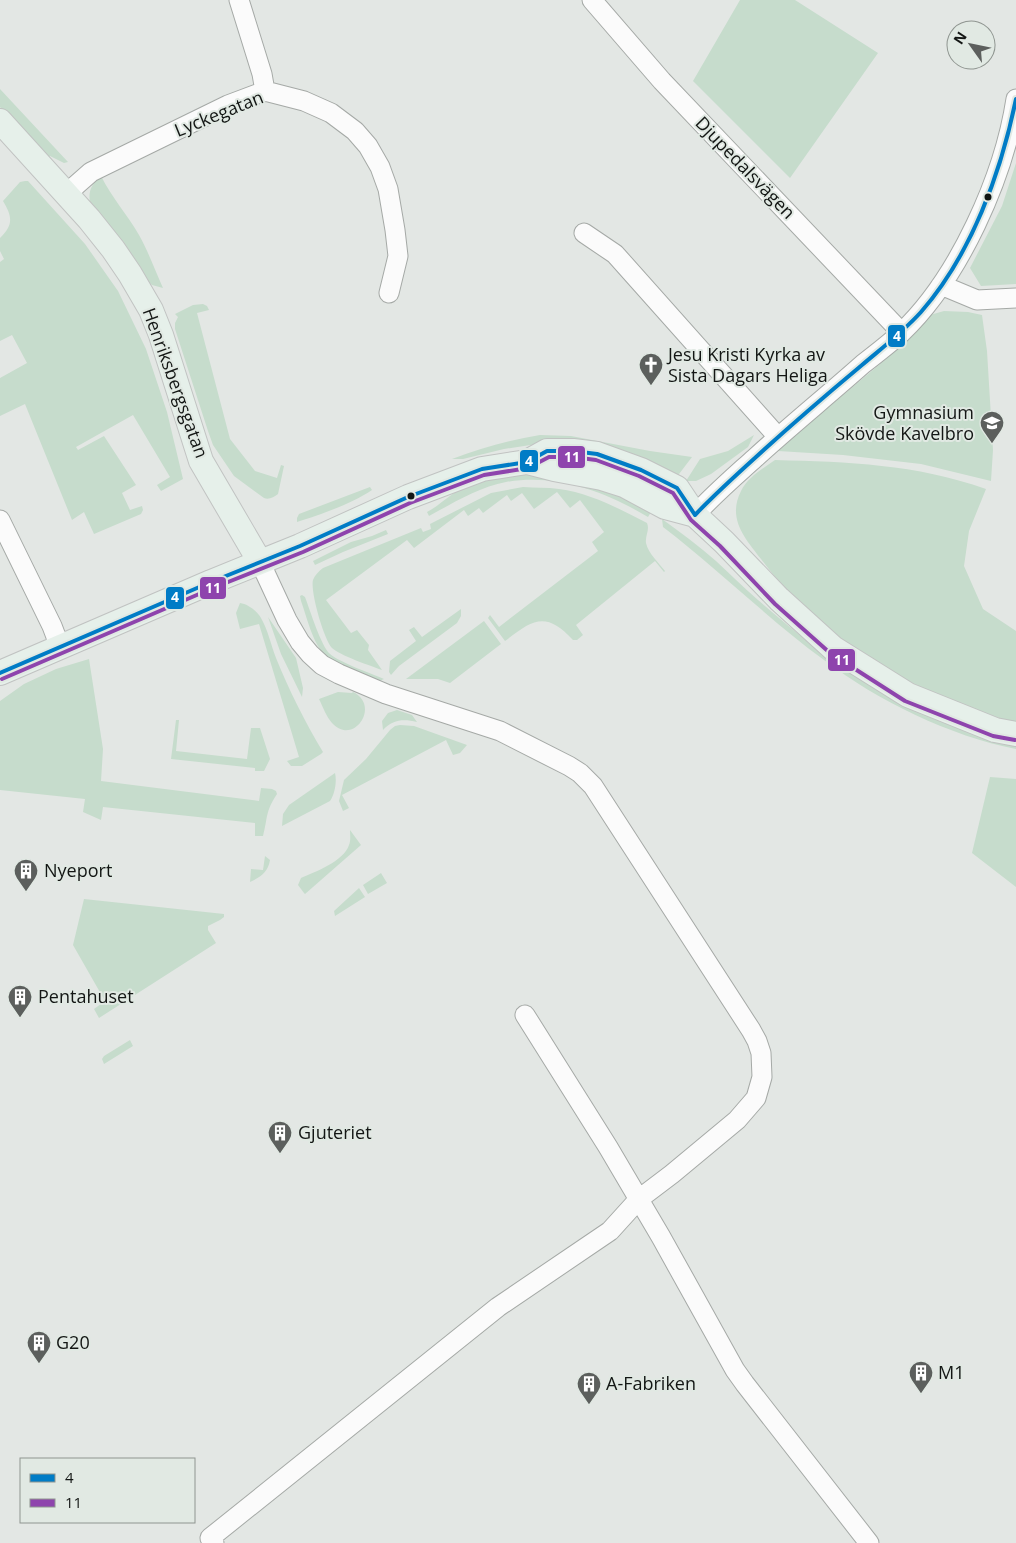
<svg xmlns="http://www.w3.org/2000/svg" width="1016" height="1543" viewBox="0 0 1016 1543" font-family="'Open Sans',sans-serif">
<style>
.green{fill:#c6dccc}
.lines{fill:none;stroke-linecap:round;stroke-linejoin:round}
.minor-casing{stroke:#a5a9a6;stroke-width:21}
.major-casing{stroke:#c1c3c2;stroke-width:26}
.minor{stroke:#fbfbfb;stroke-width:19}
.major{stroke:#e6f0ea;stroke-width:24}
.bus-1-casing{stroke:#e1e9e3;stroke-width:8}
.bus-2-casing{stroke:#e1e9e3;stroke-width:8}
.bus-1{stroke:#007cc6;stroke-width:4}
.bus-2{stroke:#8e44ad;stroke-width:4}
.bus-dot{fill:#131614;stroke:#e1e9e3;stroke-width:2}
.labels{text-anchor:middle;stroke-width:4;stroke-linejoin:round;paint-order:stroke}
.street-label{font-size:18px;fill:#131614;stroke:#e1e9e3}
.poi-label{font-size:18px;fill:#131614;stroke:#e1e9e3;text-anchor:start}
.line-badge{stroke:#e1e9e3;stroke-width:2}
.badge-label{font-size:14px;text-anchor:middle;font-weight:bold;fill:#fff}
</style>
<rect width="100%" height="100%" fill="#e3e7e4"/>
<path class="green" d="M 740,0 L 795,0 L 878,53 L 790,178 L 693,81 Z
M 0,89 L 68,162 L 64,163 L 50,156 L 47,159 L 10,120 L 0,107 Z
M 1016,163 L 1016,284 L 981,286 L 970,268 L 1002,206 Z
M 101,176 C 112,198 127,214 139,235 C 148,251 155,270 163,288 L 152,285 L 146,280 L 91,206 C 87,193 91,184 101,176 Z
M 25,181 L 28,181 L 85,244 L 118,291 L 146,349 L 167,412 L 183,479 L 161,491 L 157,485 L 170,477 L 133,415 L 76,447 L 78,450 L 104,436 L 136,485 L 122,493 L 130,510 L 142,506 L 143,510 L 141,514 L 94,534 L 84,512 L 72,520 L 25,404 L 0,416 L 0,378 L 27,363 L 12,335 L 0,341 L 0,262 L 4,259 L 0,251 L 0,238 C 14,225 12,216 3,201 L 20,182 Z
M 203,304 L 207,306 L 209,310 L 197,313 L 230,439 L 255,471 L 277,478 L 281,465 L 284,466 L 278,494 C 274,497 269,500 264,498 L 234,476 L 213,445 L 208,431 L 175,329 L 175,323 L 178,317 L 175,314 L 193,305 Z
M 944,311 L 968,312 L 982,315 L 987,351 L 993,450 L 991,481 L 921,464 L 843,455 L 778,451 L 819,415 L 898,349 L 930,315 Z
M 540,435 L 571,436 L 650,451 L 692,457 L 676,478 L 537,444 L 504,449 L 463,459 L 452,459 C 481,448 510,440 540,435 Z
M 754,435 L 748,447 L 711,474 L 696,481 L 686,481 L 700,459 L 728,451 Z
M 775,460 C 849,462 915,464 986,489 L 969,531 L 964,566 L 983,609 L 1016,631 L 1016,723 C 997,718 980,712 962,705 C 899,680 829,641 785,589 C 776,579 769,569 761,559 C 745,538 727,519 741,491 C 748,477 762,469 775,460 Z
M 512,475 L 536,475 L 603,488 L 634,502 L 651,512 L 648,517 C 606,492 557,473 506,482 C 479,487 453,503 429,516 L 427,512 C 437,507 445,499 454,493 C 471,483 492,479 512,475 Z
M 370,487 L 372,490 C 353,503 320,515 297,522 L 297,518 L 299,514 Z
M 523,487 C 535,488 547,487 559,489 C 590,493 620,509 647,523 C 650,530 645,536 646,543 C 648,553 659,563 665,571 L 664,572 L 655,561 L 576,625 L 583,635 L 577,640 L 573,640 C 546,610 532,620 505,641 L 488,618 L 490,615 L 499,627 L 598,551 L 592,542 L 604,532 L 580,500 L 570,508 L 557,492 L 534,509 L 522,493 L 511,501 L 507,495 L 483,513 L 479,508 L 468,516 L 464,510 L 414,548 L 407,540 L 326,600 L 351,633 L 357,630 L 369,645 L 368,650 L 382,670 C 371,666 339,655 332,648 C 324,640 310,591 313,580 C 315,575 318,572 323,568 L 421,528 L 423,532 L 431,529 L 430,524 L 491,493 Z
M 662,519 C 680,532 699,546 716,561 C 730,574 743,587 758,600 C 826,659 885,704 972,733 C 987,737 1001,743 1016,746 L 1016,749 C 950,736 878,701 824,660 C 768,619 718,569 663,527 Z
M 386,530 L 388,534 L 343,552 L 315,565 L 313,561 L 351,542 L 372,536 Z
M 302,595 L 305,597 C 310,610 321,646 330,654 C 341,663 370,673 384,679 L 377,682 C 364,676 340,667 330,660 C 313,647 308,620 301,601 L 300,596 Z
M 240,603 C 248,604 257,611 261,618 C 268,630 271,645 276,658 C 289,690 305,722 323,752 L 321,754 L 302,766 L 291,766 L 287,761 L 299,757 L 259,624 L 240,629 L 236,613 Z
M 461,609 L 461,616 L 457,623 L 399,666 L 391,675 L 389,672 L 390,661 L 416,641 L 409,630 L 414,627 L 422,637 Z
M 268,617 L 296,658 L 303,688 L 302,697 L 281,654 Z
M 484,621 L 501,644 L 450,683 L 438,679 L 406,679 Z
M 89,659 L 103,749 L 101,781 L 259,801 L 261,788 L 272,789 L 276,791 L 277,794 C 265,812 268,817 263,836 L 255,836 L 255,823 L 103,807 L 101,820 L 83,812 L 85,799 L 0,790 L 0,701 L 24,684 L 56,669 Z
M 338,692 L 352,693 L 353,692 C 381,705 354,747 332,723 C 326,716 323,707 319,699 Z
M 397,710 L 412,715 L 417,722 C 404,719 393,719 383,730 L 382,721 L 388,713 Z
M 176,720 L 179,720 L 176,751 L 247,759 L 251,728 L 260,728 L 270,759 L 264,771 L 255,771 L 255,768 L 171,759 Z
M 400,725 L 414,726 L 467,745 L 460,753 L 453,755 L 446,740 L 342,795 L 349,808 L 343,811 L 339,801 L 344,780 L 366,759 L 390,730 L 395,726 Z
M 335,773 C 337,781 335,794 330,801 L 282,826 L 283,814 L 289,805 Z
M 990,777 L 1016,779 L 1016,887 L 972,853 Z
M 350,830 L 361,845 L 305,894 L 304,893 L 298,885 L 301,878 C 315,872 344,861 349,845 C 351,841 350,834 350,830 Z
M 265,856 L 270,860 C 268,872 261,877 250,882 L 251,869 L 263,870 Z
M 381,873 L 387,883 L 368,894 L 363,885 Z
M 359,888 L 365,897 L 335,916 L 334,911 Z
M 84,899 L 224,914 L 224,917 L 220,920 L 208,926 L 208,930 L 216,943 L 99,1018 L 94,1009 L 105,1001 L 73,945 Z
M 130,1040 L 133,1046 L 104,1064 L 102,1059 L 104,1056 Z"/>
<g class="lines">
<defs>
<path id="minor" d="M 239,0 L 262,74 L 265,91
M 592,0 L 662,81 L 901,332
M 66,194 L 91,172 L 228,105 L 265,91 L 304,101 L 331,113 L 355,131 L 368,146 L 380,167 L 388,189 L 395,230 L 398,256 L 389,293
M 584,233 L 615,254 L 778,437
M 941,285 L 977,300 L 1016,298
M 695,515 C 713,495 734,477 755,458 C 790,426 827,396 863,364 C 876,354 889,344 901,333 C 959,278 1004,177 1016,99
M 0,520 L 52,626 L 60,647
M 525,1015 L 608,1147 L 661,1237 L 735,1370 L 745,1384 L 869,1543
M 214,1543 L 210,1538 L 498,1307 L 610,1231 L 639,1199 L 672,1174 L 737,1120 L 756,1098 L 762,1077 L 761,1053 L 757,1041 L 751,1030 L 593,786 L 580,773 L 569,766 L 500,731 L 386,694 L 339,674 L 322,665 L 310,654 L 300,642 L 287,620 L 260,562"/>
<path id="major" d="M 0,121 L 89,219 L 113,249 L 130,274 L 151,310 L 161,335 L 201,461 L 260,562
M 527,462 L 554,469 L 602,478 L 624,485 L 665,507 L 695,515
M 0,673 L 211,582 L 300,546 L 408,497 L 482,469 L 527,462 L 547,451 L 573,451 L 597,454 L 641,470 L 677,488 L 695,515 L 724,542 L 779,599 L 833,648 L 908,695 L 995,730 L 1016,734"/>
</defs>
<use href="#minor" class="minor-casing"/>
<use href="#major" class="major-casing"/>
<use href="#minor" class="minor"/>
<use href="#major" class="major"/>
<defs>
<path id="bus-1" d="M 695,515 C 714,495 735,476 756,457 C 790,426 826,395 862,365 C 882,348 903,332 921,312 C 971,255 1001,173 1016,99
M 0,673 L 211,582 L 300,546 L 408,497 L 482,469 L 527,462 L 547,451 L 573,451 L 597,454 L 641,470 L 677,488 L 695,515"/>
<path id="bus-2" d="M 2,679 L 213,588 L 303,552 L 410,503 L 484,475 L 528,468 L 549,457 L 573,457 L 596,460 L 639,476 L 673,493 L 691,520 L 720,546 L 775,604 L 830,653 L 905,701 L 993,736 L 1015,740"/>
</defs>
<use href="#bus-1" class="bus-1-casing"/>
<use href="#bus-2" class="bus-2-casing"/>
<use href="#bus-1" class="bus-1"/>
<use href="#bus-2" class="bus-2"/>
</g>
<defs>
<symbol id="church-pin" viewBox="-11 -11 22 30"><path d="M0 17L-7.5 6A9.5 9.5 0 1 1 7.5 6Z" fill="#5c5f5d" stroke="#e1e9e3"/><path d="M-1.2-6h2.4v3.5h3.3v2.4h-3.3V6h-2.4V-.1h-3.3v-2.4h3.3Z" fill="#fff"/></symbol>
<symbol id="school-pin" viewBox="-11 -11 22 30"><path d="M0 17L-7.5 6A9.5 9.5 0 1 1 7.5 6Z" fill="#5c5f5d" stroke="#e1e9e3"/><path d="M0-5L7-2L0 1L-7-2ZM-4 1L0 2.5L4 1V4Q0 6-4 4Z" fill="#fff"/></symbol>
<symbol id="building-pin" viewBox="-11 -11 22 30"><path d="M0 17L-7.5 6A9.5 9.5 0 1 1 7.5 6Z" fill="#5c5f5d" stroke="#e1e9e3"/><path d="M-4-6H4V6H1V3H-1V6H-4ZM-2.5-4.3h1.7v1.8h-1.7ZM.8-4.3h1.7v1.8H.8ZM-2.5-1h1.7V.8h-1.7ZM.8-1h1.7V.8H.8Z" fill="#fff"/></symbol>
</defs>
<g fill-rule="evenodd">
<use href="#church-pin" x="637" y="351" width="28" height="38"/>
<use href="#school-pin" x="978" y="409" width="28" height="38"/>
<use href="#building-pin" x="12" y="857" width="28" height="38"/>
<use href="#building-pin" x="6" y="983" width="28" height="38"/>
<use href="#building-pin" x="266" y="1119" width="28" height="38"/>
<use href="#building-pin" x="25" y="1329" width="28" height="38"/>
<use href="#building-pin" x="907" y="1359" width="28" height="38"/>
<use href="#building-pin" x="575" y="1370" width="28" height="38"/>
</g>
<g class="bus-dot">
<circle cx="988" cy="197" r="4.5"/>
<circle cx="411" cy="496" r="4.5"/>
</g>
<g class="labels">
<g class="street-label">
<text transform="translate(219 114) rotate(-22)" y="6">Lyckegatan</text>
<text transform="translate(745 168) rotate(46)" y="6">Djupedalsvägen</text>
<text transform="translate(175 383) rotate(70)" y="6">Henriksbergsgatan</text>
</g>
<g class="poi-label">
<text x="668" y="361">Jesu Kristi Kyrka av<tspan x="668" dy="21">Sista Dagars Heliga</tspan></text>
<text x="974" y="419" text-anchor="end">Gymnasium<tspan x="974" dy="21">Skövde Kavelbro</tspan></text>
<text x="44" y="877">Nyeport</text>
<text x="38" y="1003">Pentahuset</text>
<text x="298" y="1139">Gjuteriet</text>
<text x="56" y="1349">G20</text>
<text x="938" y="1379">M1</text>
<text x="606" y="1390">A-Fabriken</text>
</g>
</g>
<g class="line-badge">
<rect x="887" y="324" width="19" height="24" rx="5" fill="#007cc6"/>
<rect x="557" y="445" width="29" height="24" rx="5" fill="#8e44ad"/>
<rect x="519" y="449" width="20" height="24" rx="5" fill="#007cc6"/>
<rect x="199" y="576" width="28" height="24" rx="5" fill="#8e44ad"/>
<rect x="165" y="586" width="20" height="24" rx="5" fill="#007cc6"/>
<rect x="827" y="648" width="29" height="24" rx="5" fill="#8e44ad"/>
</g>
<g class="badge-label">
<text x="897" y="341">4</text>
<text x="572" y="462">11</text>
<text x="529" y="466">4</text>
<text x="213" y="593">11</text>
<text x="175" y="602">4</text>
<text x="842" y="665">11</text>
</g>
<rect x="20" y="1458" width="175" height="65" fill="#e1e9e3" stroke="#8f9590"/>
<rect x="30" y="1474" width="25" height="8" fill="#007cc6" stroke="#8f9590"/>
<text x="65" y="1483" font-size="15" fill="#131614">4</text>
<rect x="30" y="1499" width="25" height="8" fill="#8e44ad" stroke="#8f9590"/>
<text x="65" y="1508" font-size="15" fill="#131614">11</text>
<g transform="translate(971 45) rotate(303)"><circle r="24" fill="#e1e9e3" stroke="#8f9590"/>
<path d="M0-4L9 19L0 12L-9 19Z" fill="#5c5f5d"/>
<text y="-8" font-size="14" font-weight="bold" text-anchor="middle" fill="#131614">N</text>
</g>
</svg>
